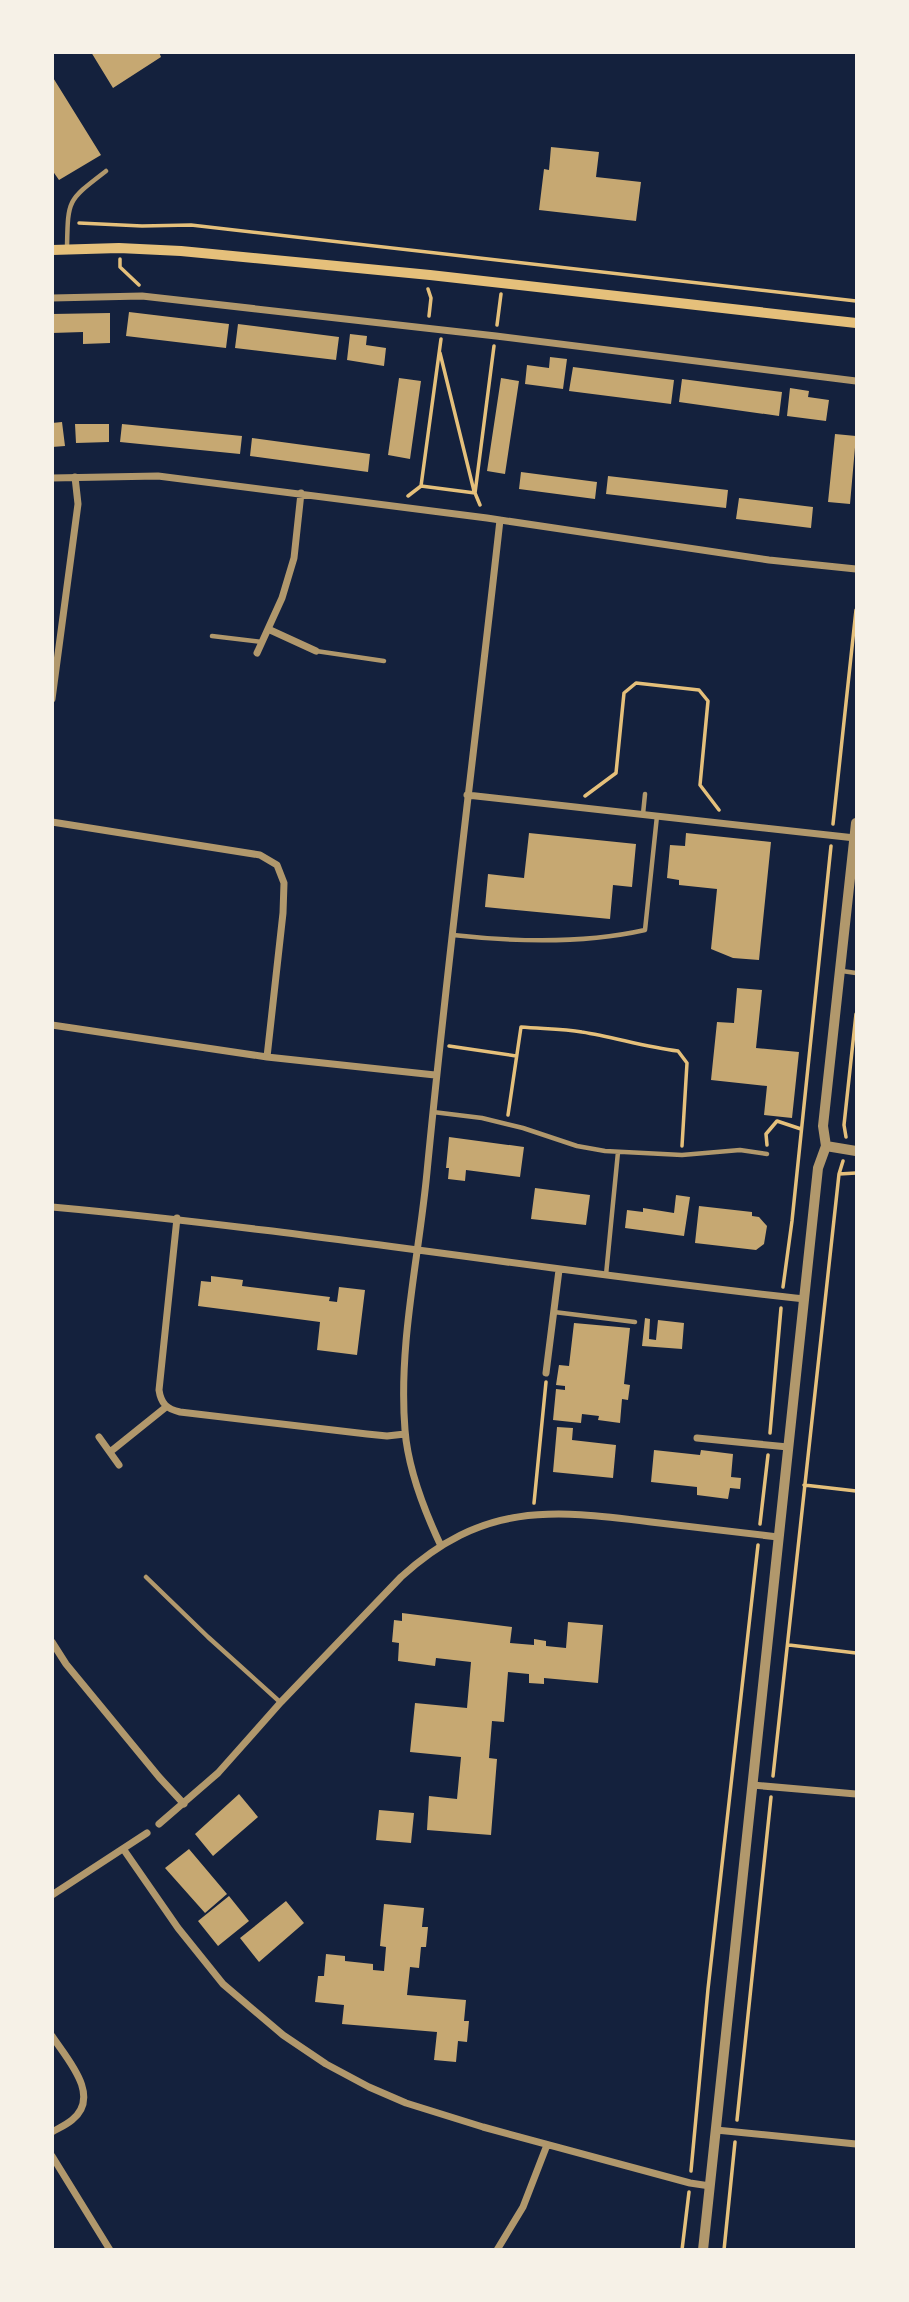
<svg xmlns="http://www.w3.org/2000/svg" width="909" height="2302" viewBox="0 0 909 2302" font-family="Mulish,sans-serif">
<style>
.building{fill:#c6a872}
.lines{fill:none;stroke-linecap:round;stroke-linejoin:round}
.path{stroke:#e5c07b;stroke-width:3.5}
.service{stroke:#b1986c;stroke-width:4.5}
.minor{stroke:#b1986c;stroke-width:7}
.tertiary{stroke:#b1986c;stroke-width:10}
.secondary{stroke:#e5c07b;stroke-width:10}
</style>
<rect width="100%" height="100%" fill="#14213d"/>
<path class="building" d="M 91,52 L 159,52 L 161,57 L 113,88 Z
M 52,76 L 101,155 L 59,180 L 52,170 Z
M 551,147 L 599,152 L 596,177 L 641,182 L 636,221 L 539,210 L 544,169 L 549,170 Z
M 129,312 L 229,324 L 226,348 L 126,336 Z
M 110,313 L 110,343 L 83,344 L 83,332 L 52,333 L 52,314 Z
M 238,324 L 339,337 L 336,360 L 235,348 Z
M 350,334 L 367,336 L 366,345 L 386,348 L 384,366 L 347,360 Z
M 550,357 L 567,359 L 563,389 L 525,384 L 527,365 L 549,368 Z
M 573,367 L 674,380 L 671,404 L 569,391 Z
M 399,378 L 421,381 L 410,459 L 388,455 Z
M 501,378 L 519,381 L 505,474 L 487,471 Z
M 682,379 L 782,392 L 779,416 L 679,402 Z
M 790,388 L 809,391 L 808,397 L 829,400 L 826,421 L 787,416 Z
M 62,422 L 65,446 L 52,447 L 52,423 Z
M 75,424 L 109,424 L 109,442 L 76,443 Z
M 122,424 L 242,436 L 240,454 L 120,442 Z
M 835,434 L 856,436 L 850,504 L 828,502 Z
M 252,438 L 370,454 L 368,472 L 250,456 Z
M 521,472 L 597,482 L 595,499 L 519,489 Z
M 608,476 L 728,490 L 726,508 L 606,494 Z
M 739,498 L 813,507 L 811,528 L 736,519 Z
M 529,833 L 636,844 L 632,887 L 613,885 L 610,919 L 485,907 L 488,874 L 524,878 Z
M 686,833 L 771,842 L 759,960 L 733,958 L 711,949 L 717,889 L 679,885 L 679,880 L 667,878 L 670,845 L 685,846 Z
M 737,988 L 762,990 L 756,1048 L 799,1052 L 792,1118 L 764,1115 L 767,1086 L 711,1080 L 717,1022 L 734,1023 Z
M 449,1137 L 524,1147 L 520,1177 L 466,1170 L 465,1181 L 448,1179 L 449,1168 L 446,1168 Z
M 535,1188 L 590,1195 L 586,1225 L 531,1219 Z
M 676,1195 L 690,1197 L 684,1236 L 625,1228 L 627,1210 L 643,1212 L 643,1208 L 674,1213 Z
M 699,1206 L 752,1212 L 752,1216 L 759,1217 L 767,1226 L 764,1244 L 756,1250 L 695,1243 Z
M 211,1276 L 243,1280 L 242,1286 L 330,1297 L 329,1301 L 337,1302 L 339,1287 L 365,1290 L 357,1355 L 317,1350 L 320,1322 L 198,1306 L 201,1281 L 211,1282 Z
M 645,1318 L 650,1319 L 649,1339 L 656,1340 L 658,1320 L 684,1323 L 682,1349 L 642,1346 Z
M 574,1323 L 630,1328 L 624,1384 L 630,1385 L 628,1400 L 622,1399 L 620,1423 L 598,1420 L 599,1416 L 582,1414 L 581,1423 L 553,1420 L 556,1389 L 565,1390 L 565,1386 L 556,1385 L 559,1365 L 569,1366 Z
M 557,1427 L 573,1428 L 572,1440 L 616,1445 L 613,1478 L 553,1472 Z
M 654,1450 L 700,1455 L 701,1450 L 733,1454 L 731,1477 L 741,1478 L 740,1489 L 730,1488 L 728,1499 L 697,1495 L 697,1487 L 651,1482 Z
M 402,1613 L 512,1627 L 510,1643 L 534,1645 L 534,1639 L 546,1641 L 546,1646 L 566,1648 L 568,1622 L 603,1625 L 598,1683 L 544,1678 L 544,1684 L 529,1683 L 529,1674 L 508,1672 L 504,1722 L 492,1721 L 489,1758 L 497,1759 L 491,1835 L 427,1830 L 429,1796 L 457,1799 L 461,1757 L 410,1752 L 415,1703 L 467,1708 L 471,1662 L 436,1658 L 435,1666 L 398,1661 L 399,1643 L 392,1642 L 394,1620 L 402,1621 Z
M 239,1794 L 258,1817 L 213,1856 L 195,1834 Z
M 379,1810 L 414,1813 L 411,1843 L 376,1840 Z
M 189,1849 L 227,1894 L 205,1913 L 165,1868 Z
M 229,1896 L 249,1921 L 218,1946 L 198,1921 Z
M 286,1901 L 304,1923 L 259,1962 L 240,1938 Z
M 384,1904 L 424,1908 L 422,1927 L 428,1927 L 426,1947 L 421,1947 L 419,1968 L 410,1967 L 407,1995 L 466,2000 L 464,2021 L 469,2021 L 467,2042 L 458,2041 L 456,2062 L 434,2060 L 437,2032 L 342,2024 L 344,2005 L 315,2002 L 318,1976 L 324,1976 L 326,1954 L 345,1956 L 345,1961 L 373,1964 L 373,1970 L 384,1971 L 386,1947 L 380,1946 Z"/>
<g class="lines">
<path class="path" d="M 79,223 L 142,226 L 191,225 L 856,301
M 120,259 L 120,267 L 139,285
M 428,289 L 431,298 L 429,316
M 497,325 L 501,294
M 440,353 L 474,491
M 421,486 L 441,339
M 475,493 L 494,346
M 408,496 L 421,486 L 475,493 L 480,505
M 585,796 L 616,773 L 624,693 L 636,683 L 699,690 L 708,701 L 700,785 L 719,810
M 833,824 L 856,610
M 449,1046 L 516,1056
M 508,1115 L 521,1027 C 541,1029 562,1028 582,1032 C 614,1037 645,1047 678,1051 L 687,1063 L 682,1146
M 846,1137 L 844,1125 L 856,1014
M 767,1145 L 766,1134 L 777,1121 L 801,1129
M 839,1174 L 856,1173
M 783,1287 L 792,1221 L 831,846
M 770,1433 L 781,1308
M 804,1485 L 856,1491
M 534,1503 L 546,1382
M 760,1524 L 768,1455
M 789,1645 L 856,1653
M 773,1776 L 839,1174 L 843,1161
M 737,2120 L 771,1797
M 691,2171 L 708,1989 L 758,1545
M 682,2250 L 689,2192
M 724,2250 L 735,2142"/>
<path class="service" d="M 67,248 C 68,199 67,201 106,171
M 212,636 L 262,642
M 316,651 L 384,661
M 643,814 L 645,794
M 453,935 C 516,942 583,944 645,930 L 657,816
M 842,971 L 856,973
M 433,1112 L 482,1118 L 523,1128 L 577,1146 L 605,1151 L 682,1155 L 740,1150 L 767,1154
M 606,1275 L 618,1152
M 554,1312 L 635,1322
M 146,1577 L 208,1637 L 280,1702"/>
<path class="minor" d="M 52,298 L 142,296 L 496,336 L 856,381
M 52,478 L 158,476 L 487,518 L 769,560 L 856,569
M 268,629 L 316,651
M 257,653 L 282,598 L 294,558 L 301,493
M 52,699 L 78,504 L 75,477
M 467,795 L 855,838
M 52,822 L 260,855 L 277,865 L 284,883 L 283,913 L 267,1057
M 52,1025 L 267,1057 L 435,1075
M 52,1207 C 304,1230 554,1272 805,1299
M 177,1218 L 159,1390 C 161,1404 167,1409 180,1412 L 367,1434 L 387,1436 L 405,1434
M 546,1373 L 559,1270
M 99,1437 L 119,1465
M 697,1438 L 788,1447
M 110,1452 L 166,1407
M 441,1546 C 424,1510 408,1470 405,1430 C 398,1344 419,1257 427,1172 C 448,954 476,737 500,520
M 52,1642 L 66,1664 L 159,1777 L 184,1804
M 752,1785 L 856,1794
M 159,1824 L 218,1773 L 281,1702 L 401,1577 C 482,1503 550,1509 651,1522 C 693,1527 735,1532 778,1537
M 124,1850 L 178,1928 L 223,1984 L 283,2035 L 326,2064 L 369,2087 L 406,2103 L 483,2127 L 690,2183 L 710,2186
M 52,1895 L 147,1833
M 52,2036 C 67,2059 102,2096 72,2120 C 66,2125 59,2128 52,2132
M 716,2130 L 856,2144
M 52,2156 L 110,2250
M 497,2250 L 523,2207 L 547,2145"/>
<path class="tertiary" d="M 826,1146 L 856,1151
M 703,2250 L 818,1168 L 826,1146 L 823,1126 L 856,823"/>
<path class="secondary" d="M 52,250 L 119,248 L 181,251 L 430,275 L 856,323"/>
</g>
<rect width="909" height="2302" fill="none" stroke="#f6f1e7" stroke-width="108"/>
</svg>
